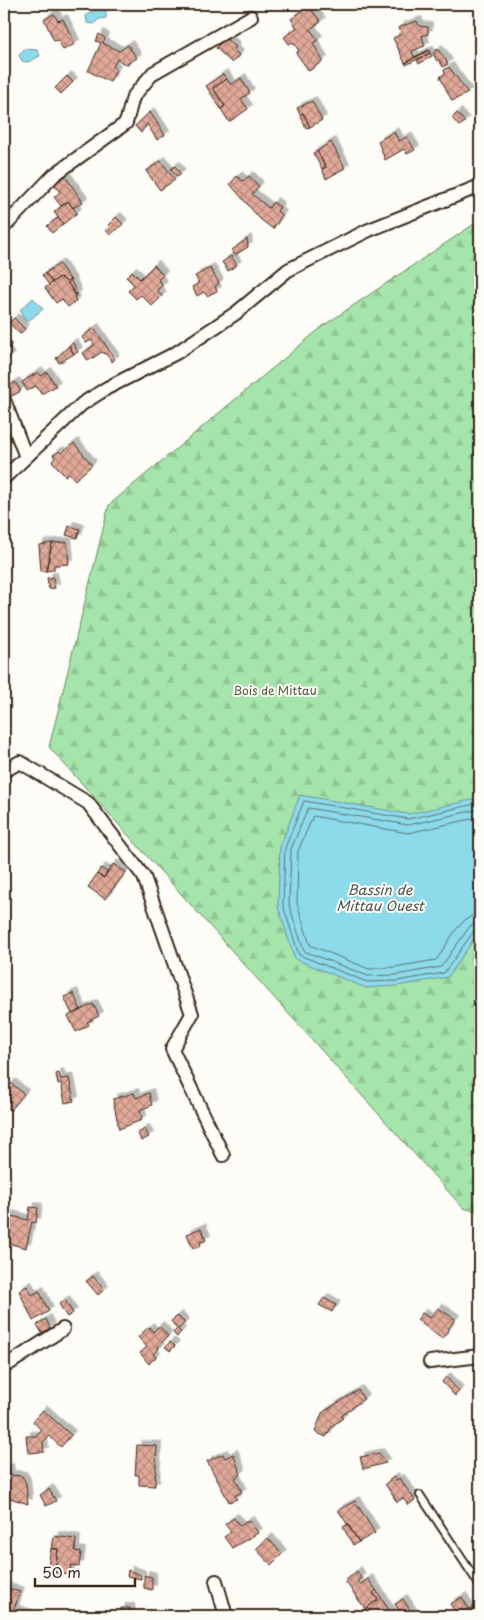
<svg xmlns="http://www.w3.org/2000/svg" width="484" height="1620" viewBox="0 0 484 1620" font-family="'Playpen Sans',sans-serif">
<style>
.forest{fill:url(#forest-firs);stroke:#708764}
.water{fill:#8cdaea;stroke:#6c9498}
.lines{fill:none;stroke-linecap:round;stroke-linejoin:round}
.shore{stroke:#5b7070;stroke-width:1}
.building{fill:url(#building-cross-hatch);stroke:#3b2a1e;filter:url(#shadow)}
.lane-casing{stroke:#3b2a1e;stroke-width:10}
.street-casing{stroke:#3b2a1e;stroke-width:16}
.lane{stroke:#fdfcf7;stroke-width:6}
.street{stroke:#fdfcf7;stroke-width:12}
.labels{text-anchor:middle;stroke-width:4;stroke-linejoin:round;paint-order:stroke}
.park-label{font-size:12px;fill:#565841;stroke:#fdfcf7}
.water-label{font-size:14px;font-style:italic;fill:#4f5651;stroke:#fdfcf7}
</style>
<defs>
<pattern id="forest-firs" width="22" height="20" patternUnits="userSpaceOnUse" patternTransform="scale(1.25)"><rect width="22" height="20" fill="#a5e4ab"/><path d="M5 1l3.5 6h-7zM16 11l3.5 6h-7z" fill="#8fc493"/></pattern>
<pattern id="building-cross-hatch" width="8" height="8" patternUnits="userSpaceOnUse" patternTransform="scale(1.25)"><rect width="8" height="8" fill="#e1a999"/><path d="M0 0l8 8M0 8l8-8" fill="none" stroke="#b88a7c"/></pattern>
<filter id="shadow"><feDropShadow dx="4.5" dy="-4.5" stdDeviation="0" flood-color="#0004"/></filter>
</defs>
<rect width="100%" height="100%" fill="#fdfcf7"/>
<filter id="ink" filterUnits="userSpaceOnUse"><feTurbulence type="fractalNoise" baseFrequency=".02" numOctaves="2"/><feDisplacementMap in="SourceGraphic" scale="10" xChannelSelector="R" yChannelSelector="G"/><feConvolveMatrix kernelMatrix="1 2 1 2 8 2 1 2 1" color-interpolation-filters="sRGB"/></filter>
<g filter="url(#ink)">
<path class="forest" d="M 480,220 L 480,1212 L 463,1208 L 49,747 L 109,505 L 323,326 Z"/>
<path class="water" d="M 102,9 L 106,11 L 106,18 L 99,19 L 94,24 L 87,23 L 86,15 L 93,11 Z
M 24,49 L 37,50 L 40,56 L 28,62 L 22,61 L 19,55 Z
M 33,298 L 43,309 L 27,322 L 21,315 L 23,313 L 20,310 Z
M 300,795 L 408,814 L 480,798 L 480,930 L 448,977 L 397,986 L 366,988 L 295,959 L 278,907 L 280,847 Z"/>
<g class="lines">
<path class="shore" d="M 480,803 L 408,819 L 304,801 L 285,848 L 283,905 L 299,955 L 367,982 L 397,981 L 444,973 L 474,931 L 480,928
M 480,809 L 408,825 L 308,808 L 291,849 L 289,905 L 304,951 L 368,976 L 396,975 L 441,967 L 470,926 L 480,922
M 480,817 L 408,833 L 313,816 L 298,851 L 297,903 L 310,945 L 369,969 L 395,967 L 436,960 C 448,945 459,915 480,914"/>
</g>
<path class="building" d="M 309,6 L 321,22 L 310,29 L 318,40 L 313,43 L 323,61 L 309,71 L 296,53 L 299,51 L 293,42 L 289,44 L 284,37 L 297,28 L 291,19 Z
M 54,14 L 58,21 L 63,19 L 75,44 L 63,50 L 58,40 L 54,41 L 44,19 Z
M 417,21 L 419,26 L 428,27 L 428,34 L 422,36 L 425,46 L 412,51 L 414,57 L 429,50 L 405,63 L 393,38 L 402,34 L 399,27 Z
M 99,34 L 105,38 L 103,43 L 119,51 L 128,45 L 137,58 L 126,65 L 117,59 L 113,67 L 116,69 L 110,82 L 88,71 L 101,43 L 96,41 Z
M 225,38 L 236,47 L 234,50 L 239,55 L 232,63 L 216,48 Z
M 437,49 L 444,57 L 448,64 L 443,67 L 439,60 L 437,61 L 433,54 Z
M 429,50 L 430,53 L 406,65 L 405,63 Z
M 430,53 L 432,56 L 419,64 L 417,60 Z
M 449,67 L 468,93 L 452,101 L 440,77 L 445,73 L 444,70 Z
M 223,74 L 227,79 L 213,88 L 225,106 L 221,109 L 206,86 Z
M 67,76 L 73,82 L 61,94 L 55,88 Z
M 241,78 L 250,93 L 241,99 L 248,109 L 229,122 L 221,109 L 225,106 L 213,88 L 227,79 L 231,85 Z
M 312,101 L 322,120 L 310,127 L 303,113 L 300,115 L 297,108 Z
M 150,112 L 165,135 L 157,140 L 147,124 L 141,133 L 135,126 Z
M 303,113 L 310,127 L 306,128 L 300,115 Z
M 457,113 L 465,122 L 459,126 L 452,118 Z
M 394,132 L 399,141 L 407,137 L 415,150 L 407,154 L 404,149 L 385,160 L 378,141 Z
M 331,142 L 345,168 L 326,179 L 322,169 L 326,167 L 317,151 Z
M 317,151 L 326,167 L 322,169 L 313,153 Z
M 161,161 L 175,180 L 160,190 L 146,171 Z
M 175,166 L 181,174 L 177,177 L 171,169 Z
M 65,176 L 83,202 L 73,208 L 68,201 L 61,206 L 54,197 L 60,192 L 54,184 Z
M 237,176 L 243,181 L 249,176 L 259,186 L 252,194 L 269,208 L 273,202 L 280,207 L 277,211 L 282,215 L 273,229 L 260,219 L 230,184 Z
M 68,201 L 77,213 L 63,224 L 54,212 Z
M 116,217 L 123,224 L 110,235 L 106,230 L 110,226 L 108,225 Z
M 58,218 L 63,224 L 52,233 L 47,226 Z
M 247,239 L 248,247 L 235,255 L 232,250 Z
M 231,256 L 237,265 L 228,271 L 222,262 Z
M 59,264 L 70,279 L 68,283 L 60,277 L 52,282 L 45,273 Z
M 154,265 L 163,275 L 158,280 L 163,285 L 157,290 L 162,296 L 152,306 L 141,295 L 136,299 L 128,291 L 134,285 L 126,277 L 132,271 L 140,279 Z
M 210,268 L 219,283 L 215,287 L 217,291 L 207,296 L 204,292 L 197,296 L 192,287 L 199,283 L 195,276 Z
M 45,273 L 52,282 L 49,285 L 42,275 Z
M 60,277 L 68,283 L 76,296 L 74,297 L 76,301 L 68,307 L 62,299 L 56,303 L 45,288 Z
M 70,279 L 77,294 L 76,296 L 68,283 Z
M 14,318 L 25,329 L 20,334 L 9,323 Z
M 94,328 L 115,359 L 112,362 L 107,355 L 102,352 L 88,361 L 83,353 L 94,345 L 92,340 L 86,343 L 82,337 Z
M 4,343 L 8,349 L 5,351 L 10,358 L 4,362 Z
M 73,343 L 78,352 L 74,354 L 69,345 Z
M 69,346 L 74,354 L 59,363 L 56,358 Z
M 38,372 L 41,376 L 47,372 L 56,386 L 41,394 L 36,386 L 27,391 L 22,382 Z
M 15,382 L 21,391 L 12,396 L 7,388 Z
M 74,443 L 92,465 L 75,480 L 69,473 L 65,476 L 52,461 L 55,458 L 53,455 L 59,451 L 61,453 Z
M 69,526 L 80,529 L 77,538 L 66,535 Z
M 67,542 L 69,564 L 54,565 L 54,570 L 46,571 L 52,543 Z
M 52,543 L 46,571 L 41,571 L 39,545 Z
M 53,577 L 55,588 L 49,589 L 47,578 Z
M 113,864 L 126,872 L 105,899 L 88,887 L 97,874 L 104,878 Z
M 101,868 L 107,872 L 104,878 L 97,874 Z
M 73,993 L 81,1010 L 72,1014 L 64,997 Z
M 93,1004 L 99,1016 L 87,1022 L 89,1025 L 76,1032 L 68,1016 Z
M 59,1073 L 61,1079 L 69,1078 L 74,1101 L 65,1103 L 61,1083 L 58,1084 L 56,1074 Z
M 11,1083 L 24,1094 L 10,1111 L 4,1105 L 4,1093 Z
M 134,1093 L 136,1098 L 149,1093 L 152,1105 L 140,1110 L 142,1120 L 119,1129 L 113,1099 Z
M 145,1129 L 149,1137 L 141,1141 L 138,1133 Z
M 30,1207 L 38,1208 L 36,1223 L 32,1222 L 26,1248 L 4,1242 L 8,1215 L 28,1220 Z
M 201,1228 L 206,1240 L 200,1242 L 201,1246 L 193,1249 L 187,1234 Z
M 93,1276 L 104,1290 L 98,1295 L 86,1281 Z
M 27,1286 L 32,1295 L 39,1291 L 49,1311 L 33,1321 L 19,1291 Z
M 324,1298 L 336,1305 L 332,1312 L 319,1305 Z
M 65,1300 L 73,1313 L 67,1317 L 59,1304 Z
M 438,1308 L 455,1319 L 442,1339 L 417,1320 L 422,1313 L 430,1318 Z
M 178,1316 L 185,1323 L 178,1329 L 181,1332 L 177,1337 L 173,1333 L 177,1329 L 171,1321 Z
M 46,1319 L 50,1328 L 42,1333 L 37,1325 Z
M 159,1326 L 168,1336 L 158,1347 L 159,1349 L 153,1354 L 156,1357 L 149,1364 L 140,1353 L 147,1347 L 138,1337 L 149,1327 L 153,1332 Z
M 170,1342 L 175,1346 L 170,1351 L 165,1347 Z
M 446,1377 L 459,1391 L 455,1396 L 442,1382 Z
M 358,1390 L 364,1399 L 341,1416 L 343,1418 L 332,1426 L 326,1437 L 315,1432 L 322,1413 Z
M 43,1410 L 71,1435 L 61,1447 L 49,1436 L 43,1442 L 44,1452 L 28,1453 L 26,1436 L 36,1436 L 41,1430 L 33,1421 Z
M 137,1445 L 157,1446 L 155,1486 L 139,1485 L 139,1475 L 135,1475 Z
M 379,1453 L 386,1463 L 363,1469 L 360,1457 Z
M 223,1454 L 225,1458 L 233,1454 L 241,1474 L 235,1478 L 242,1492 L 235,1496 L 237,1499 L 229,1502 L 207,1461 Z
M 9,1468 L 10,1475 L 22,1476 L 26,1483 L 28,1504 L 4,1496 L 4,1469 Z
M 394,1477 L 396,1481 L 399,1478 L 415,1500 L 408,1505 L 403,1498 L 397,1502 L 385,1484 Z
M 49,1489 L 56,1501 L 46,1506 L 40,1495 Z
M 355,1501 L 375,1533 L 359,1542 L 338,1510 Z
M 234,1518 L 240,1526 L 249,1520 L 258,1533 L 232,1548 L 224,1537 L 231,1532 L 225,1524 Z
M 348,1524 L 359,1542 L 353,1545 L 343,1527 Z
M 54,1536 L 76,1539 L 75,1551 L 81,1552 L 79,1567 L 71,1565 L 69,1575 L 55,1573 L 58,1549 L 52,1549 Z
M 268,1538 L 282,1554 L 271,1565 L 256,1549 Z
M 51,1548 L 58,1549 L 55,1573 L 47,1572 Z
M 128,1570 L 141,1575 L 141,1579 L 127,1576 Z
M 357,1571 L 361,1578 L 357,1581 L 360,1585 L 368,1579 L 376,1590 L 373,1593 L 378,1600 L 365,1609 L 345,1581 Z
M 144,1575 L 152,1577 L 152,1590 L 144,1588 Z
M 4,1587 L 20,1592 L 14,1610 L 28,1614 L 28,1616 L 4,1616 Z
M 376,1590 L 393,1616 L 370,1616 L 365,1609 L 378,1600 L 373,1593 Z
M 462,1597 L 469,1609 L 474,1607 L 479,1616 L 458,1616 L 450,1604 Z
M 403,1599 L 414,1616 L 402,1616 L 395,1604 Z
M 121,1608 L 130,1608 L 131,1616 L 119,1616 Z"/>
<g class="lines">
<defs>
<path id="lane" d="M 420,1495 L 480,1586"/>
<path id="street" d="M 4,227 L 54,175 L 126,123 L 133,97 L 153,73 L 251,17
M 4,400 L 26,457
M 4,478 L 82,404 L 107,388 L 176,353 L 236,313 L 288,270 L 369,230 L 480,186
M 4,771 L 20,762 L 88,803 L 144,877 L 192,1014 L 172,1049 L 223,1155
M 430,1362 L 480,1356
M 4,1367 L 63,1329
M 216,1581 L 226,1616"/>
</defs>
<use href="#lane" class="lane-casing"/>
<use href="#street" class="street-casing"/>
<use href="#lane" class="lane"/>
<use href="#street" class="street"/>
</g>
</g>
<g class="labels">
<g class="park-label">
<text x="275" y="695">Bois de Mittau</text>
</g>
<g class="water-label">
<text x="380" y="895">Bassin de<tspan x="380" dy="16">Mittau Ouest</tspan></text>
</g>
</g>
<rect width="484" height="1620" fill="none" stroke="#fdfcf7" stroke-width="20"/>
<rect x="10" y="10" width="464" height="1600" fill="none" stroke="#3b2a1e" stroke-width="2" filter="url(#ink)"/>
<path d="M35 1578v8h100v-8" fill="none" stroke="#3b2a1e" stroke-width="2.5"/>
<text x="42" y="1578" font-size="15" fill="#3b2a1e" stroke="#fdfcf7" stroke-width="4" paint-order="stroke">50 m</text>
</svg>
